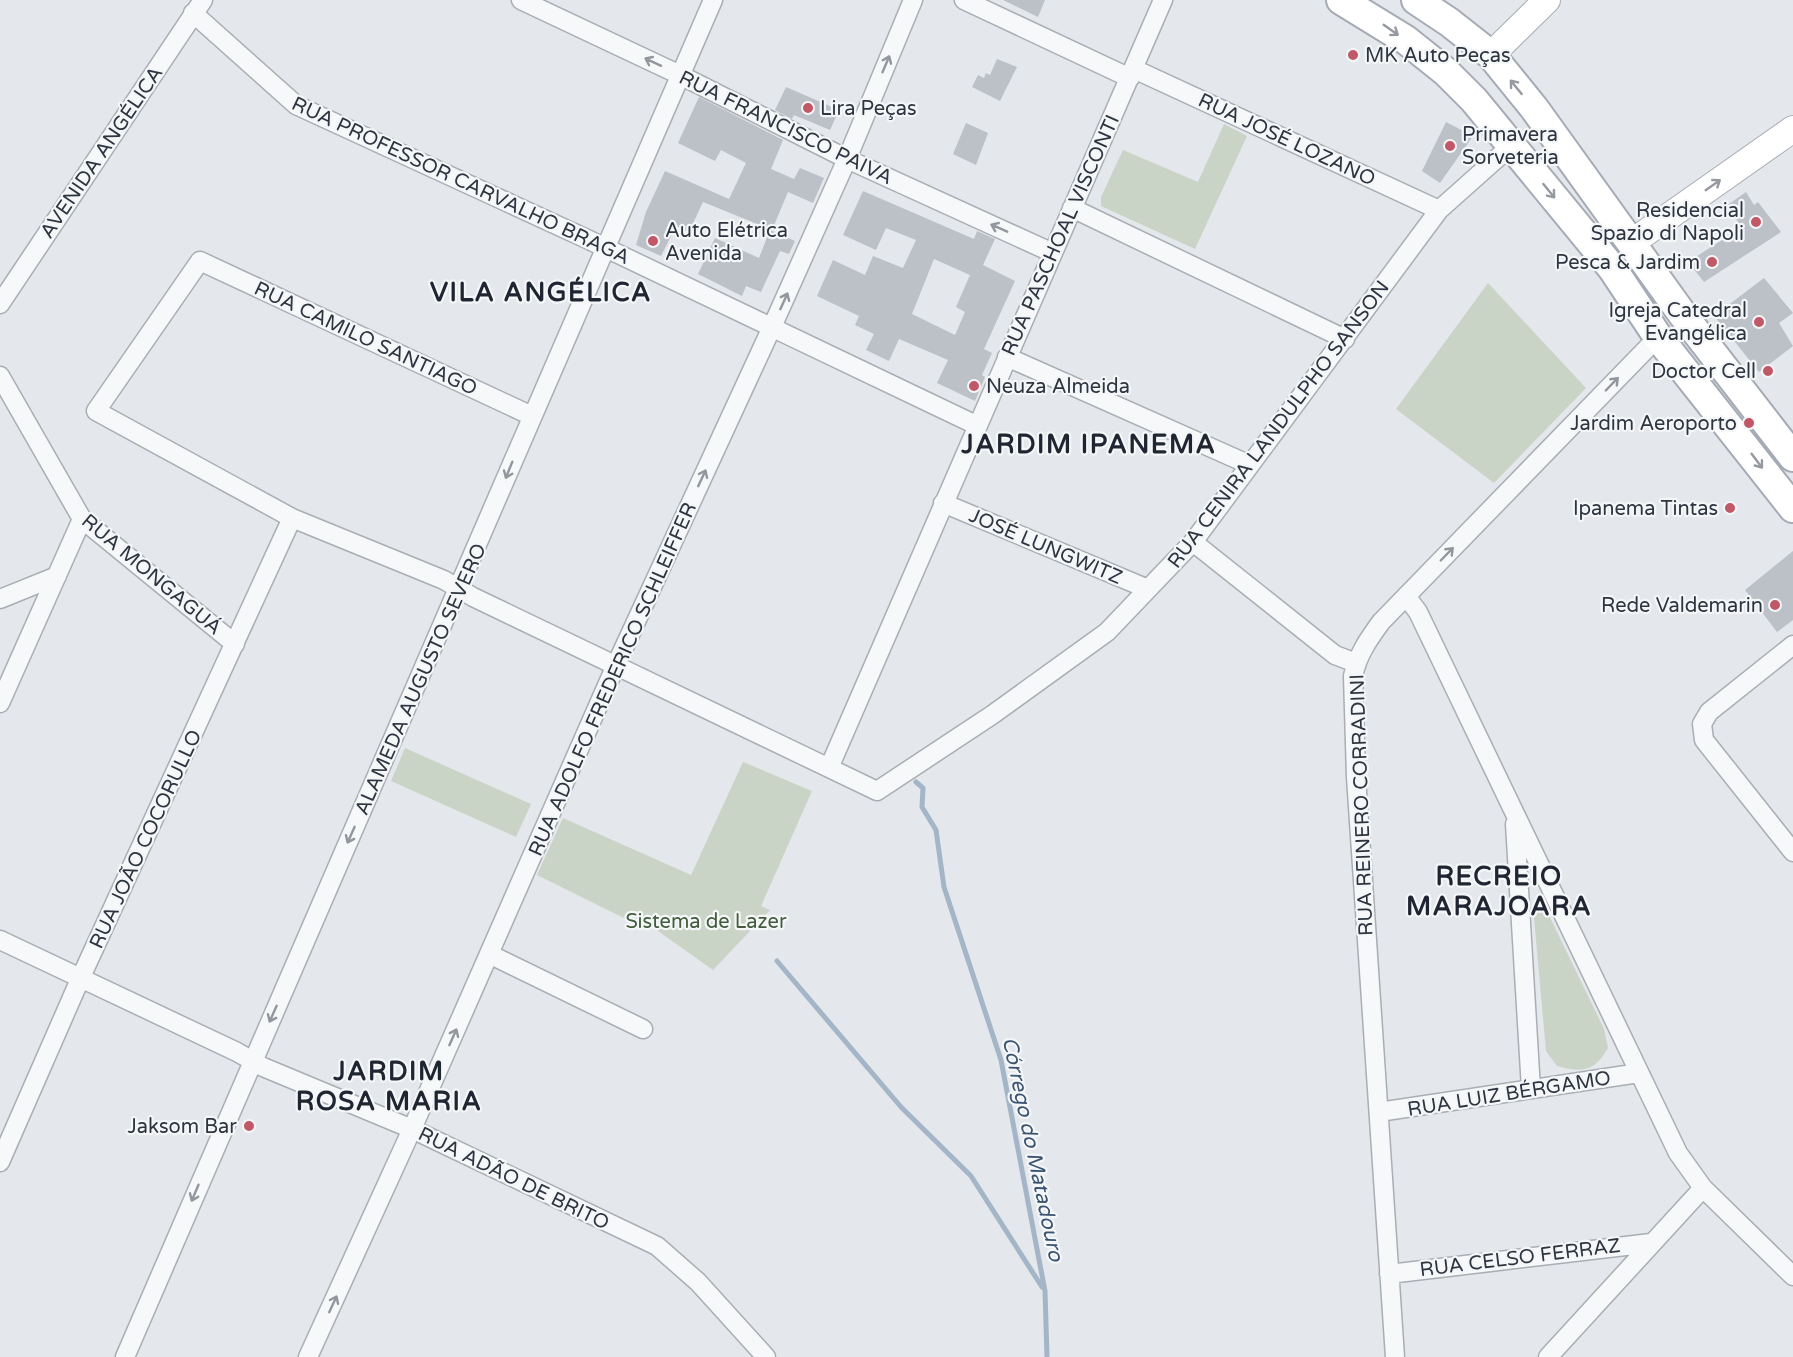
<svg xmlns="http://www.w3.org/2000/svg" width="1793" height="1357" viewBox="0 0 1793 1357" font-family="'Varela Round',sans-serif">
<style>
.green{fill:#cad4c6}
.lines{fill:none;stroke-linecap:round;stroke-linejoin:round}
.stream{stroke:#a3b5c6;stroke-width:5}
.building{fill:#bcc0c7;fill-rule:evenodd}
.street-casing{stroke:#a9aeb5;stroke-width:21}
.secondary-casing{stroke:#a9aeb5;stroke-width:28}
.primary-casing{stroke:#a5abb5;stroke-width:32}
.street{stroke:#f7f8f9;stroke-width:18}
.secondary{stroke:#fff;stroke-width:26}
.primary{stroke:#fff;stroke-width:28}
.oneway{stroke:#969aa0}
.oneway2{stroke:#92969d}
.poi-dot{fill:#c15868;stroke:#f4f6f8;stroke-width:2}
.labels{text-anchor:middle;stroke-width:4.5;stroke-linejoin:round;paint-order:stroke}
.poi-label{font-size:20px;fill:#2d3541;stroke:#f4f6f8;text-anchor:end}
.street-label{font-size:20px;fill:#2d3541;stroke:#f4f6f8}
.park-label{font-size:20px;fill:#425c3c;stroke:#f4f6f8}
.water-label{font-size:21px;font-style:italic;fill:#3c5471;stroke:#f4f6f8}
.district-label{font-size:26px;font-weight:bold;letter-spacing:1.5px;fill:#1f2632;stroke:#f4f6f8}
</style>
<rect width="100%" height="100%" fill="#e4e7eb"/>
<path class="green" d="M 1224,124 L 1247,136 L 1195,249 L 1101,206 L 1101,197 L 1123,150 L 1198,182 Z
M 1488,283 L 1586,388 L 1494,483 L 1396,409 Z
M 405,748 L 531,804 L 516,837 L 391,781 Z
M 743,762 L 812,791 L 761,906 L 770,910 L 713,970 L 644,921 L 640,926 L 537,875 L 563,818 L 691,875 Z
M 1538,903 L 1544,905 L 1604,1029 L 1608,1048 C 1594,1072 1582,1073 1557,1066 L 1546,1051 L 1533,907 Z"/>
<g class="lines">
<path class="stream" d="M 916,782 L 923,788 L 922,807 L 936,830 L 944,887 L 1001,1060 L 1045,1291 L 1047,1357
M 777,961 L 901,1107 L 971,1176 L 1042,1287"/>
</g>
<path class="building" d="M 1003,0 L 1045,0 L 1038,17 Z
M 997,59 L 1017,67 L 1000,101 L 972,87 L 978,75 L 984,78 L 986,73 L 990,75 Z
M 786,87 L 839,110 L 830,130 L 794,115 L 792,119 L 775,110 Z
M 699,97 L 783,140 L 771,169 L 794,179 L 800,168 L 824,178 L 813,203 L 788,192 L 772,230 L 703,202 L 689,232 L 676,226 L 661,256 L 636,245 L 646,212 L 665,171 L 729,199 L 746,163 L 721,150 L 715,161 L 678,143 Z
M 1446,122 L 1473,136 L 1440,183 L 1422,171 Z
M 966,123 L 988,133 L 976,165 L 953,154 Z
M 863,191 L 974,239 L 977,231 L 995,239 L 983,265 L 1015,281 L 984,349 L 992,353 L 982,375 L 985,377 L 975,401 L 937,383 L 948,360 L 899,339 L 889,361 L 866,350 L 874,334 L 855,325 L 859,316 L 817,296 L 833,260 L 865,275 L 873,256 L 903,268 L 916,240 L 886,228 L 876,250 L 843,235 ZM 934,259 L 970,275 L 956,307 L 965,312 L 955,335 L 912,314 Z
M 1746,192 L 1754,205 L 1758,202 L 1781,232 L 1704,282 L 1688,262 L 1742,227 L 1726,206 Z
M 770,230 L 795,241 L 789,254 L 780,251 L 761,292 L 746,286 L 742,296 L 698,274 L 715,238 L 759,258 Z
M 1764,278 L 1793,313 L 1779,323 L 1793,346 L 1759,372 L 1714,316 Z
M 1793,551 L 1793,620 L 1777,632 L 1745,590 Z"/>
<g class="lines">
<defs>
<path id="street" d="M 521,0 L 680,75 L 847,159 L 1053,253
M 964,0 L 1130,78
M 193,13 L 296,105 L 587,239 L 976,425
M 1134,69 L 1439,210
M 1072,208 L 1345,339
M 0,304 L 203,0
M 1007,357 L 1250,465
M 0,376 L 82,519 L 235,644
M 532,416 L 200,261 L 96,411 L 292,518 L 444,580 L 473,597 L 877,791 L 992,715 L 1107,632 L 1193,542 L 1439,210 L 1512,145
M 943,503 L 1148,589
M 1193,542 L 1335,655 L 1356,663
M 1406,596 L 1418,612 L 1678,1153 L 1703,1188 L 1793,1276
M 0,599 L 57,576
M 1793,645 L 1709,712 L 1702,724 L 1704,740 L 1793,852
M 0,703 L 82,519
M 829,768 L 1163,0
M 1515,824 L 1531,1089
M 0,940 L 237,1052 L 263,1067 L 412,1129 L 657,1246 L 698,1282 L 766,1357
M 489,954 L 643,1029
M 1379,1112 L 1639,1073
M 0,1162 L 81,977 L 292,518
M 1389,1274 L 1651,1243
M 125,1357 L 713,0
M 308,1357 L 412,1129 L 616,665 L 772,327 L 847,159 L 913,0
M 1395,1357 L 1356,777 L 1353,676 C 1358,654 1368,640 1381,622 L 1658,337
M 1548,1357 L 1703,1188"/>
<path id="secondary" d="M 1491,55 L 1547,0
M 1631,243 L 1793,129"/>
<path id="primary" d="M 1341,0 L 1406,40 L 1446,72 L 1474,100 L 1612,268 L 1658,337 L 1793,508
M 1416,0 L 1449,22 L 1491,55 L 1534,108 L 1683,315 L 1793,457"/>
</defs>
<use href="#street" class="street-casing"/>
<use href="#secondary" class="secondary-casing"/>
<use href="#primary" class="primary-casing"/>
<use href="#street" class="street"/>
<use href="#secondary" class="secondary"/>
<use href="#primary" class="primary"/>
</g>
<defs><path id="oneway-shaft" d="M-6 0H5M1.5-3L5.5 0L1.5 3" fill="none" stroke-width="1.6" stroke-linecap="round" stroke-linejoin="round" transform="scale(1.5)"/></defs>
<g class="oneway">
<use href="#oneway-shaft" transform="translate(1391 30) rotate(35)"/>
<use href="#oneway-shaft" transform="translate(1516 87) rotate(-129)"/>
<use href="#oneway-shaft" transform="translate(1713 185) rotate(-35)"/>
<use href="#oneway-shaft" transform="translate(1549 191) rotate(51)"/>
<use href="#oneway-shaft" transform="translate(1757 461) rotate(53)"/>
</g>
<g class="oneway2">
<use href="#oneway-shaft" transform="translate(653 62) rotate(-155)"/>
<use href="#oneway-shaft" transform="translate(886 64) rotate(-67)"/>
<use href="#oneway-shaft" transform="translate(999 228) rotate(-156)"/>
<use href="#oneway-shaft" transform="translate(784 301) rotate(-66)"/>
<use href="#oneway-shaft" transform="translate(1612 384) rotate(-46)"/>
<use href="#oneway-shaft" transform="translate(509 470) rotate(112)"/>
<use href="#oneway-shaft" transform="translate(702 478) rotate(-65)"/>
<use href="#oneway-shaft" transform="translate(1447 554) rotate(-46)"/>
<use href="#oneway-shaft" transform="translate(351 835) rotate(114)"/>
<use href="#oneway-shaft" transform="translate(273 1014) rotate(114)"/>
<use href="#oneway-shaft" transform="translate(453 1037) rotate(-66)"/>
<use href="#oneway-shaft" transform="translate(195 1193) rotate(113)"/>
<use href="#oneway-shaft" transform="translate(333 1304) rotate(-65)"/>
</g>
<g class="poi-dot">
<circle cx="1353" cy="55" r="6"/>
<circle cx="808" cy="108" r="6"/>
<circle cx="1450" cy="146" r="6"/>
<circle cx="1756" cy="222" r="6"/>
<circle cx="653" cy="241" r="6"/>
<circle cx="1712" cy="262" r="6"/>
<circle cx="1759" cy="322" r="6"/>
<circle cx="1768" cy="371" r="6"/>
<circle cx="974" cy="386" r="6"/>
<circle cx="1749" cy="423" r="6"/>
<circle cx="1730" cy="508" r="6"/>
<circle cx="1775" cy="605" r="6"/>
<circle cx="249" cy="1126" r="6"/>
</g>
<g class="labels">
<g class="poi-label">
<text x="1365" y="62" text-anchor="start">MK Auto Peças</text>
<text x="820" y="115" text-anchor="start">Lira Peças</text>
<text x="1462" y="141" text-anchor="start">Primavera<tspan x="1462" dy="23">Sorveteria</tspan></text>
<text x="1744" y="217">Residencial<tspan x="1744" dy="23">Spazio di Napoli</tspan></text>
<text x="665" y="237" text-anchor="start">Auto Elétrica<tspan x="665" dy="23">Avenida</tspan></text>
<text x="1700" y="269">Pesca &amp; Jardim</text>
<text x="1747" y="317">Igreja Catedral<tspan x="1747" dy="23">Evangélica</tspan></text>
<text x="1756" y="378">Doctor Cell</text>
<text x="986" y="393" text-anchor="start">Neuza Almeida</text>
<text x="1737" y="430">Jardim Aeroporto</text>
<text x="1718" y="515">Ipanema Tintas</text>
<text x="1763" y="612">Rede Valdemarin</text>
<text x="237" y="1133">Jaksom Bar</text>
</g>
<g class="street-label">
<text transform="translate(786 127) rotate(26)" y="7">RUA FRANCISCO PAIVA</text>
<text transform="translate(1287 139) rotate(25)" y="7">RUA JOSÉ LOZANO</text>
<text transform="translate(101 152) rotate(-56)" y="7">AVENIDA ANGÉLICA</text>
<text transform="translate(461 180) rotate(25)" y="7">RUA PROFESSOR CARVALHO BRAGA</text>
<text transform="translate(1060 235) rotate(-66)" y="7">RUA PASCHOAL VISCONTI</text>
<text transform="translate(366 338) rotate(25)" y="7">RUA CAMILO SANTIAGO</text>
<text transform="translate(1278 424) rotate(-53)" y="7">RUA CENIRA LANDULPHO SANSON</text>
<text transform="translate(1046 546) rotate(23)" y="7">JOSÉ LUNGWITZ</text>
<text transform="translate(152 574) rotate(40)" y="7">RUA MONGAGUÁ</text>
<text transform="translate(420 679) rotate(-66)" y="7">ALAMEDA AUGUSTO SEVERO</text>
<text transform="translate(612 679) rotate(-66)" y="7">RUA ADOLFO FREDERICO SCHLEIFFER</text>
<text transform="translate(1361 805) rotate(-92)" y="7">RUA REINERO CORRADINI</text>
<text transform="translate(145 839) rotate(-65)" y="7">RUA JOÃO COCORULLO</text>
<text transform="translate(1509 1093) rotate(-9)" y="7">RUA LUIZ BÉRGAMO</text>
<text transform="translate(514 1178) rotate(26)" y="7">RUA ADÃO DE BRITO</text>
<text transform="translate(1520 1257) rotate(-7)" y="7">RUA CELSO FERRAZ</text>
</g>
<g class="park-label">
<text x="706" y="928">Sistema de Lazer</text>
</g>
<g class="water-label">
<text transform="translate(1033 1149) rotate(78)" y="7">Córrego do Matadouro</text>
</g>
<g class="district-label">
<text x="541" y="301">VILA ANGÉLICA</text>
<text x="1089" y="453">JARDIM IPANEMA</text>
<text x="1499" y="885">RECREIO<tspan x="1499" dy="30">MARAJOARA</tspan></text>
<text x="389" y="1080">JARDIM<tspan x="389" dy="30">ROSA MARIA</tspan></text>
</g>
</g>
</svg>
